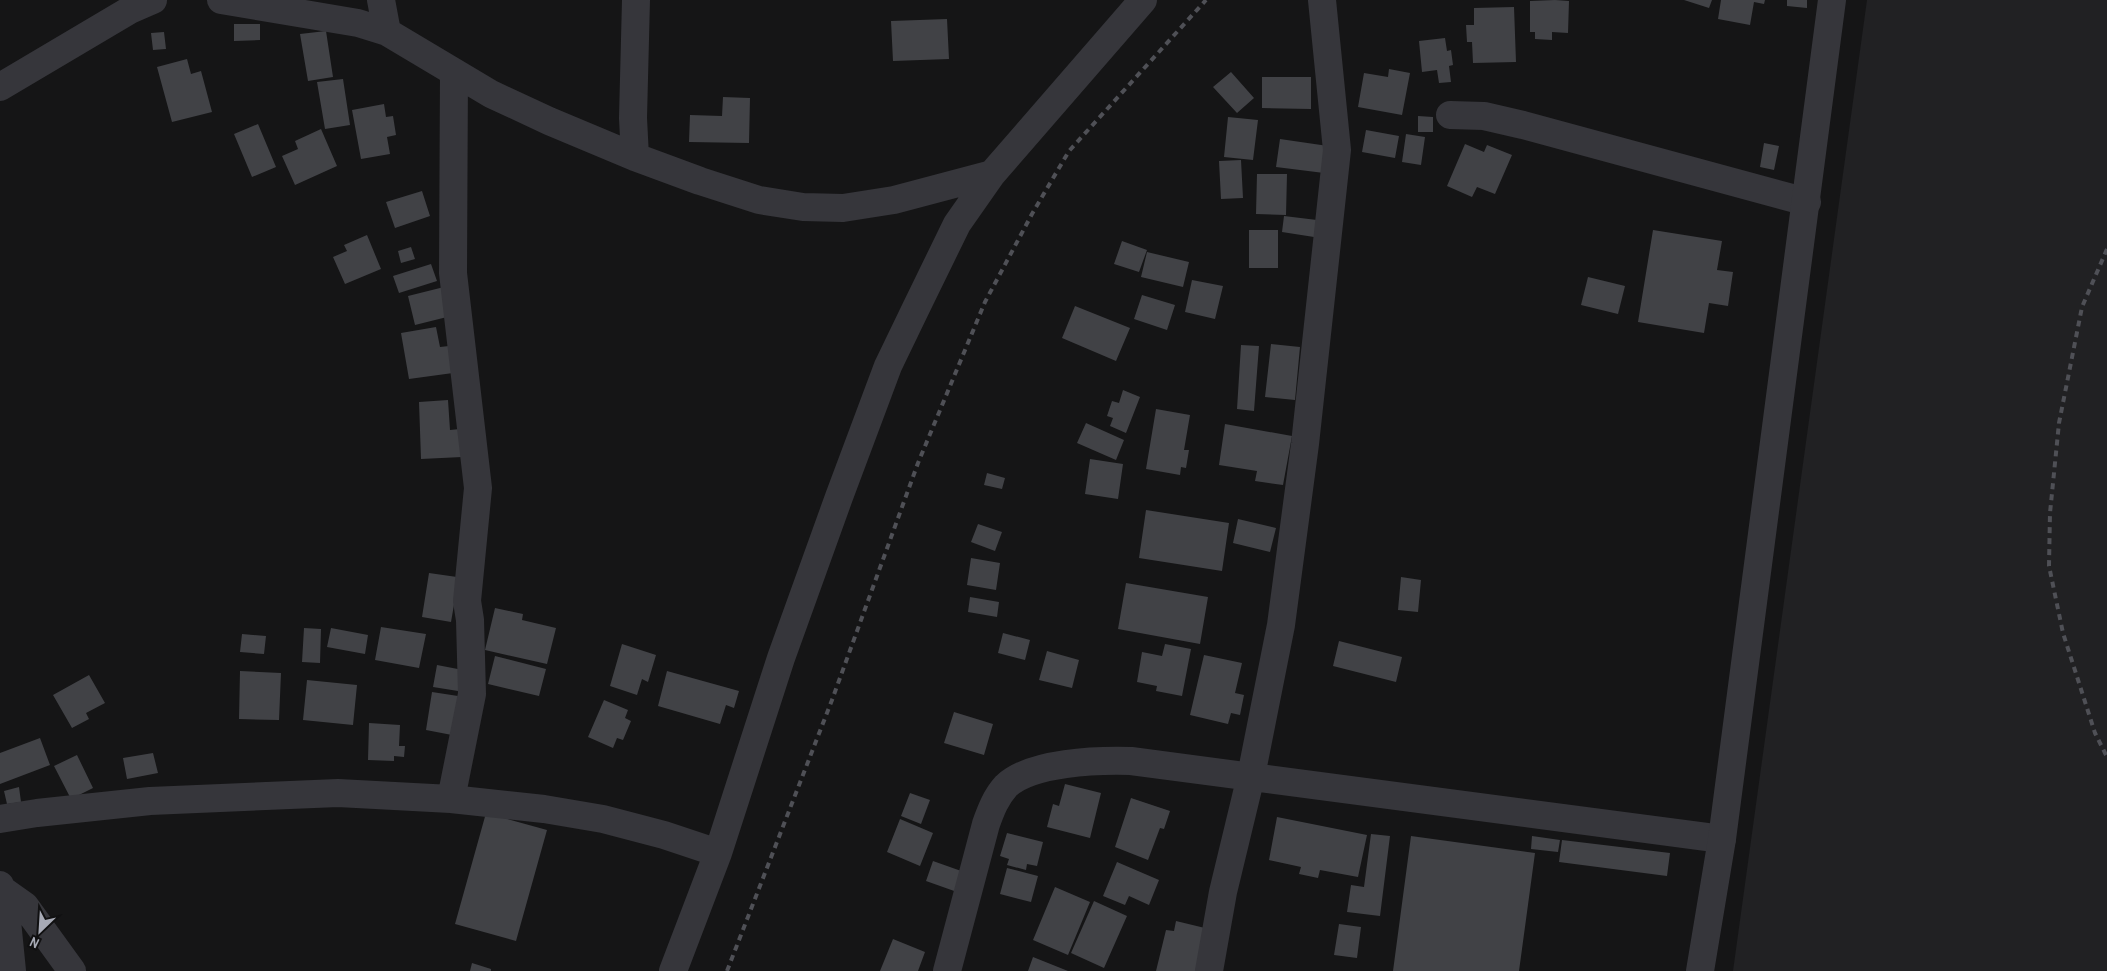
<svg xmlns="http://www.w3.org/2000/svg" width="2107" height="971" viewBox="0 0 2107 971" font-family="'Archivo Narrow',sans-serif">
<style>
.built{fill:#212123}
.building{fill:#414246}
.lines{fill:none;stroke-linecap:round;stroke-linejoin:round}
.minor{stroke:#36363b;stroke-width:28}
.tertiary{stroke:#36363b;stroke-width:28}
.rail{stroke:#4f5056;stroke-width:4;stroke-dasharray:6 5;stroke-linecap:butt}
</style>
<rect width="100%" height="100%" fill="#151516"/>
<path class="built" d="M 1867,0 L 2107,0 L 2107,971 L 1733,971 Z"/>
<path class="building" d="M 1555,0 L 1569,1 L 1568,33 L 1552,32 L 1552,40 L 1535,39 L 1535,32 L 1530,32 L 1530,1 Z
M 1684,0 L 1712,0 L 1709,8 Z
M 1721,0 L 1765,0 L 1764,4 L 1754,2 L 1750,25 L 1718,19 Z
M 1787,0 L 1807,0 L 1807,8 L 1787,6 Z
M 1514,7 L 1516,62 L 1473,63 L 1472,42 L 1467,42 L 1466,25 L 1474,25 L 1474,8 Z
M 947,19 L 949,59 L 893,61 L 891,21 Z
M 234,24 L 260,24 L 260,40 L 234,41 Z
M 326,31 L 333,77 L 308,81 L 300,34 Z
M 164,32 L 166,49 L 153,50 L 151,33 Z
M 1445,38 L 1447,51 L 1451,50 L 1453,65 L 1449,66 L 1451,82 L 1439,83 L 1437,70 L 1422,72 L 1419,41 Z
M 187,59 L 191,74 L 201,71 L 212,112 L 172,122 L 157,67 Z
M 1389,69 L 1410,73 L 1402,115 L 1358,107 L 1364,73 L 1388,77 Z
M 1231,72 L 1254,98 L 1237,113 L 1213,87 Z
M 1262,77 L 1311,77 L 1311,109 L 1262,108 Z
M 343,79 L 350,125 L 325,129 L 317,82 Z
M 723,97 L 750,98 L 749,143 L 689,142 L 690,115 L 722,116 Z
M 384,104 L 386,117 L 393,116 L 396,135 L 387,137 L 390,154 L 361,159 L 352,110 Z
M 1418,116 L 1433,117 L 1433,132 L 1418,132 Z
M 1228,117 L 1258,120 L 1253,160 L 1224,157 Z
M 258,124 L 276,167 L 252,177 L 234,134 Z
M 321,129 L 337,166 L 295,185 L 282,156 L 298,149 L 295,141 Z
M 1366,130 L 1399,136 L 1395,158 L 1362,152 Z
M 1406,134 L 1425,137 L 1421,165 L 1402,162 Z
M 1280,139 L 1328,146 L 1324,173 L 1276,167 Z
M 1764,143 L 1779,146 L 1774,170 L 1760,167 Z
M 1465,144 L 1484,152 L 1487,145 L 1512,155 L 1495,194 L 1477,187 L 1472,197 L 1447,186 Z
M 1241,160 L 1243,198 L 1221,199 L 1219,161 Z
M 1257,174 L 1287,174 L 1286,215 L 1256,214 Z
M 422,191 L 430,216 L 395,228 L 386,202 Z
M 1284,216 L 1317,220 L 1314,237 L 1282,232 Z
M 1249,230 L 1278,230 L 1278,268 L 1249,268 Z
M 1653,230 L 1722,241 L 1717,270 L 1733,272 L 1728,306 L 1709,303 L 1704,333 L 1638,322 Z
M 367,235 L 381,269 L 345,284 L 333,257 L 347,251 L 344,245 Z
M 1122,241 L 1147,250 L 1139,272 L 1114,264 Z
M 411,247 L 415,259 L 401,263 L 398,251 Z
M 1147,252 L 1189,262 L 1183,287 L 1141,277 Z
M 431,264 L 437,281 L 399,293 L 393,276 Z
M 1588,277 L 1625,286 L 1618,314 L 1581,305 Z
M 1192,280 L 1223,286 L 1215,319 L 1185,312 Z
M 444,287 L 451,316 L 415,325 L 408,296 Z
M 1142,295 L 1175,305 L 1167,330 L 1134,319 Z
M 1075,306 L 1130,328 L 1116,361 L 1062,338 Z
M 436,327 L 440,347 L 449,346 L 453,373 L 409,379 L 401,333 Z
M 1271,344 L 1300,347 L 1295,400 L 1265,397 Z
M 1241,345 L 1259,346 L 1254,411 L 1237,409 Z
M 1123,390 L 1140,397 L 1126,433 L 1110,426 L 1113,418 L 1107,416 L 1112,401 L 1119,403 Z
M 448,400 L 450,430 L 460,429 L 462,457 L 421,459 L 419,402 Z
M 1156,409 L 1190,415 L 1184,450 L 1189,450 L 1186,468 L 1181,467 L 1180,475 L 1146,469 Z
M 1086,423 L 1124,440 L 1116,460 L 1077,443 Z
M 1225,424 L 1292,436 L 1283,485 L 1255,481 L 1257,471 L 1219,465 Z
M 1090,459 L 1123,464 L 1118,499 L 1085,494 Z
M 987,473 L 1005,478 L 1002,489 L 984,485 Z
M 1146,510 L 1229,523 L 1222,571 L 1139,558 Z
M 1238,519 L 1276,528 L 1270,552 L 1233,543 Z
M 978,524 L 1002,532 L 995,551 L 971,542 Z
M 971,558 L 1000,563 L 996,590 L 967,585 Z
M 429,573 L 464,578 L 455,599 L 451,622 L 422,617 Z
M 1401,577 L 1421,580 L 1418,612 L 1398,610 Z
M 1126,583 L 1208,597 L 1200,644 L 1118,629 Z
M 970,597 L 999,602 L 997,617 L 968,612 Z
M 495,608 L 523,614 L 522,620 L 556,628 L 547,664 L 485,650 Z
M 381,627 L 426,634 L 419,668 L 375,660 Z
M 304,628 L 321,629 L 320,663 L 302,662 Z
M 331,628 L 368,635 L 365,654 L 327,647 Z
M 1003,633 L 1030,640 L 1025,660 L 998,653 Z
M 242,634 L 266,636 L 264,654 L 240,652 Z
M 1339,641 L 1402,657 L 1396,682 L 1333,666 Z
M 622,644 L 656,655 L 648,682 L 642,679 L 637,695 L 610,686 Z
M 1165,644 L 1191,649 L 1182,696 L 1156,691 L 1157,686 L 1137,682 L 1142,652 L 1162,656 Z
M 1047,651 L 1079,660 L 1072,688 L 1039,680 Z
M 1204,655 L 1242,663 L 1235,693 L 1244,695 L 1240,715 L 1231,713 L 1228,724 L 1190,715 Z
M 495,656 L 546,669 L 539,696 L 488,684 Z
M 437,665 L 463,670 L 458,691 L 433,687 Z
M 240,671 L 281,673 L 279,720 L 239,719 Z
M 667,671 L 739,691 L 734,708 L 726,705 L 720,724 L 658,706 Z
M 89,675 L 105,703 L 86,713 L 89,719 L 72,728 L 53,695 Z
M 307,680 L 357,685 L 353,725 L 303,720 Z
M 432,692 L 458,696 L 452,735 L 426,730 Z
M 604,700 L 628,710 L 625,718 L 631,721 L 623,740 L 617,738 L 613,748 L 588,737 Z
M 954,712 L 993,724 L 984,755 L 944,743 Z
M 369,723 L 400,725 L 399,746 L 405,746 L 404,757 L 394,756 L 394,761 L 368,760 Z
M 40,738 L 50,765 L 0,784 L 0,753 Z
M 153,753 L 158,773 L 127,779 L 123,758 Z
M 77,755 L 93,788 L 71,799 L 54,766 Z
M 1065,784 L 1101,793 L 1090,838 L 1047,827 L 1053,804 L 1059,806 Z
M 19,787 L 21,802 L 7,804 L 4,791 Z
M 910,793 L 930,800 L 921,824 L 901,816 Z
M 1131,798 L 1170,811 L 1164,829 L 1160,828 L 1148,860 L 1115,847 Z
M 486,813 L 547,830 L 516,941 L 455,924 Z
M 1277,817 L 1367,835 L 1358,877 L 1320,870 L 1318,878 L 1299,874 L 1301,867 L 1269,860 Z
M 900,819 L 933,833 L 920,866 L 887,852 Z
M 1007,833 L 1043,842 L 1037,866 L 1027,864 L 1026,870 L 1007,865 L 1009,859 L 1000,856 Z
M 1371,834 L 1390,836 L 1380,916 L 1347,912 L 1351,885 L 1364,887 Z
M 1411,836 L 1535,853 L 1519,971 L 1393,971 Z
M 1532,836 L 1560,840 L 1558,852 L 1531,849 Z
M 1562,840 L 1670,853 L 1667,876 L 1559,862 Z
M 933,861 L 964,872 L 957,892 L 926,881 Z
M 1117,862 L 1159,880 L 1149,905 L 1129,896 L 1125,905 L 1103,896 Z
M 1007,868 L 1038,876 L 1031,902 L 1000,894 Z
M 1055,887 L 1090,902 L 1068,955 L 1033,940 Z
M 1094,901 L 1127,916 L 1104,968 L 1071,953 Z
M 1176,921 L 1209,929 L 1199,971 L 1156,971 L 1166,930 L 1174,931 Z
M 1339,924 L 1361,927 L 1357,958 L 1334,955 Z
M 893,939 L 925,952 L 918,971 L 880,971 Z
M 1033,957 L 1068,971 L 1028,971 Z
M 472,963 L 491,969 L 491,971 L 470,971 Z"/>
<g class="lines">
<path class="minor" d="M 221,0 L 358,23 L 387,32 L 491,94 L 549,121 L 635,157 L 700,181 L 759,200 L 803,207 L 843,208 L 894,200 L 992,174
M 381,0 L 387,32
M 0,87 L 130,10 L 153,0
M 1450,115 L 1484,116 L 1523,125 L 1807,202
M 635,157 L 633,118 L 636,0
M 451,799 L 472,694 L 470,620 L 467,601 L 478,488 L 453,273 L 454,72
M 0,819 L 37,813 L 150,801 L 338,793 L 451,799 L 544,809 L 603,819 L 664,835 L 718,853
M 0,885 L 6,911 L 12,971
M 1,889 L 25,906 L 72,971
M 673,971 L 718,853 L 781,658 L 839,497 L 888,366 L 916,308 L 957,224 L 992,174 L 1143,0
M 947,971 L 986,824 C 991,810 996,797 1006,786 C 1031,762 1098,760 1131,761 L 1722,839
M 1209,971 L 1223,892 L 1251,776 L 1281,625 L 1305,444 L 1337,150 L 1322,0"/>
<path class="tertiary" d="M 1700,971 L 1722,839 L 1832,0"/>
<path class="rail" d="M 2107,249 L 2082,307 L 2059,423 L 2050,513 L 2049,566 L 2063,633 L 2095,733 L 2107,757
M 727,971 L 832,700 L 918,463 L 985,302 L 1032,214 L 1069,151 L 1206,0"/>
</g>
<g transform="translate(40 931) rotate(205)" stroke="#101011" stroke-width="4" paint-order="stroke">
<path d="M0-4L9 19L0 12L-9 19Z" fill="#a7aab5"/>
<text y="-8" font-size="14" font-weight="bold" text-anchor="middle" fill="#a7aab5">N</text>
</g>
</svg>
